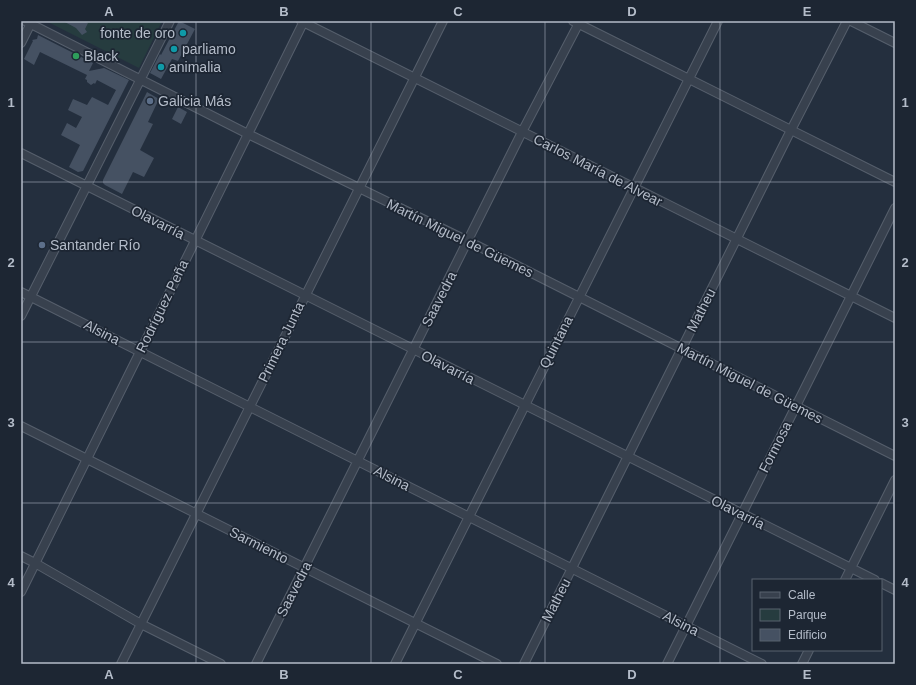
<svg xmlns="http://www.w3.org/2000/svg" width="916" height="685" viewBox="0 0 916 685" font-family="Helvetica,sans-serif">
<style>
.green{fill:#263c3f}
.building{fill:#455162}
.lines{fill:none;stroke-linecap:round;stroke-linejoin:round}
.minor-casing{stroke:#565f6c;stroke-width:10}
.minor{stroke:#38414e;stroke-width:8}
.grid{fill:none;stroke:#b4bcc9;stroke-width:1;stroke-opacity:0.55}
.culture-dot{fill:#0f9aa8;stroke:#1d2633;stroke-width:1.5}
.leisure-dot{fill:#2e9e5b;stroke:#1d2633;stroke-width:1.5}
.service-dot{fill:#5c6f8a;stroke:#1d2633;stroke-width:1.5}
.labels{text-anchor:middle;stroke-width:3.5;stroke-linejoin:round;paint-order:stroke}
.poi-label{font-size:14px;fill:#b4bcc9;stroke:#1d2633;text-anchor:start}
.street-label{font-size:14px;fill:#b4bcc9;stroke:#1d2633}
.neatline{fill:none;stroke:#b4bcc9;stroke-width:1.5}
.grid-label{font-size:13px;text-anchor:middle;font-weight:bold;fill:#b4bcc9}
</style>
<rect width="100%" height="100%" fill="#242f3e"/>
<path class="green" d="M 46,21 L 162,21 L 139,68 Z"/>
<path class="building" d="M 63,21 L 84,21 L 88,23 L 85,29 L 87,32 L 82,35 L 76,28 Z
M 179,21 L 195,29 L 178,61 L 172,59 L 161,79 L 150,73 L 160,54 L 161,55 Z
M 38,35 L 93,63 L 89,71 L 104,68 L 129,80 L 83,171 L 78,172 L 69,167 L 80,145 L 61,135 L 67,123 L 76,128 L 82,117 L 68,110 L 73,99 L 87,105 L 92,97 L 108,105 L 116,90 L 97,80 L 95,84 L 94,83 L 91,85 L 87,82 L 87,80 L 85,79 L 87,75 L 40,52 L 34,65 L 24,59 L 33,41 L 32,40 L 37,39 Z
M 147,92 L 159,99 L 148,122 L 153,124 L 140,150 L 154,158 L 144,177 L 133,172 L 122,194 L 105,185 L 103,183 L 103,180 Z
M 178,107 L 187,112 L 181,124 L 172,119 Z"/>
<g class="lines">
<defs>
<path id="minor" d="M 25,21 L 248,134 L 468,241 L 895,456
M 301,21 L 895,318
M 573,21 L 895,182
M 851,21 L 895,43
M 21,43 L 32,21
M 21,153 L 875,580
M 21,292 L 762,664
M 21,316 L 170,21
M 21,426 L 497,664
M 21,556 L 35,563 L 141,624 L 221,664
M 845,580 L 895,480
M 881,583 L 895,590
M 21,592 L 248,134 L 304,21
M 121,664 L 141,624 L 443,21
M 256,664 L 522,132 L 580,21
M 395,664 L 718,21
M 524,664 L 791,130 L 847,21
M 667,664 L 895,208
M 802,664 L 809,650"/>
</defs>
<use href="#minor" class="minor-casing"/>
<use href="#minor" class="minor"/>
</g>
<path class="grid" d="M 196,21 L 196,664M 371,21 L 371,664M 545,21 L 545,664M 720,21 L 720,664M 21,182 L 895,182M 21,342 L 895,342M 21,503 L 895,503"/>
<g class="culture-dot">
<circle cx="183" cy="33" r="4"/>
<circle cx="174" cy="49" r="4"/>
<circle cx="161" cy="67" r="4"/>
</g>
<circle class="leisure-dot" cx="76" cy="56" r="4"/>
<g class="service-dot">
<circle cx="150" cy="101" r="4"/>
<circle cx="42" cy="245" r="4"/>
</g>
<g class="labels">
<g class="poi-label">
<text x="175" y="38" text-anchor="end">fonte de oro</text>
<text x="182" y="54">parliamo</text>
<text x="84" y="61">Black</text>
<text x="169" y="72">animalia</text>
<text x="158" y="106">Galicia Más</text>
<text x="50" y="250">Santander Río</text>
</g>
<g class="street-label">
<text transform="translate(598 170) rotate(27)" y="5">Carlos María de Alvear</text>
<text transform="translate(158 222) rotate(27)" y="5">Olavarría</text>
<text transform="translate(460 238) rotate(26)" y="5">Martín Miguel de Güemes</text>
<text transform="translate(439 299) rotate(-63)" y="5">Saavedra</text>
<text transform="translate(162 306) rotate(-64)" y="5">Rodríguez Peña</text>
<text transform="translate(701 310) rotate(-63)" y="5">Matheu</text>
<text transform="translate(102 332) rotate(27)" y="5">Alsina</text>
<text transform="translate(281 342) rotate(-64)" y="5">Primera Junta</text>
<text transform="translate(556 342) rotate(-63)" y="5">Quintana</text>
<text transform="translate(448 367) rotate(27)" y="5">Olavarría</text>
<text transform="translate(750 383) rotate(27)" y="5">Martín Miguel de Güemes</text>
<text transform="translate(775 447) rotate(-63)" y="5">Formosa</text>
<text transform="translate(392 478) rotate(27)" y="5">Alsina</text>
<text transform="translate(738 512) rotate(27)" y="5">Olavarría</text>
<text transform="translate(259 545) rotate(27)" y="5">Sarmiento</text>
<text transform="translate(294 589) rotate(-63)" y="5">Saavedra</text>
<text transform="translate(556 600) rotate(-63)" y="5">Matheu</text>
<text transform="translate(681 623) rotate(27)" y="5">Alsina</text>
</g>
</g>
<rect width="916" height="685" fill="none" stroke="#1d2633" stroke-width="44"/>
<rect x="752" y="579" width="130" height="72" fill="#1d2633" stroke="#59626f"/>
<rect x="760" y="592" width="20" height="6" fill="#38414e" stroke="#59626f"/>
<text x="788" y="599" font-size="12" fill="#b4bcc9">Calle</text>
<rect x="760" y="609" width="20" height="12" fill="#263c3f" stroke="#59626f"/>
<text x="788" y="619" font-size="12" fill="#b4bcc9">Parque</text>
<rect x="760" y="629" width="20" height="12" fill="#455162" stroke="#59626f"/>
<text x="788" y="639" font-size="12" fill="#b4bcc9">Edificio</text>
<rect x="22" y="22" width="872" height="641" class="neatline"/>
<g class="grid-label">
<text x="109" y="16">A</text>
<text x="284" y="16">B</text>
<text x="458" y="16">C</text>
<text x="632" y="16">D</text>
<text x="807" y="16">E</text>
<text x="11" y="107">1</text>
<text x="905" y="107">1</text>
<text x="11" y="267">2</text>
<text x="905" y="267">2</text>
<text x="11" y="427">3</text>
<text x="905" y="427">3</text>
<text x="11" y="587">4</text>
<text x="905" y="587">4</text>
<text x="109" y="679">A</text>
<text x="284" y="679">B</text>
<text x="458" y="679">C</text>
<text x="632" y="679">D</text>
<text x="807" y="679">E</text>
</g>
</svg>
